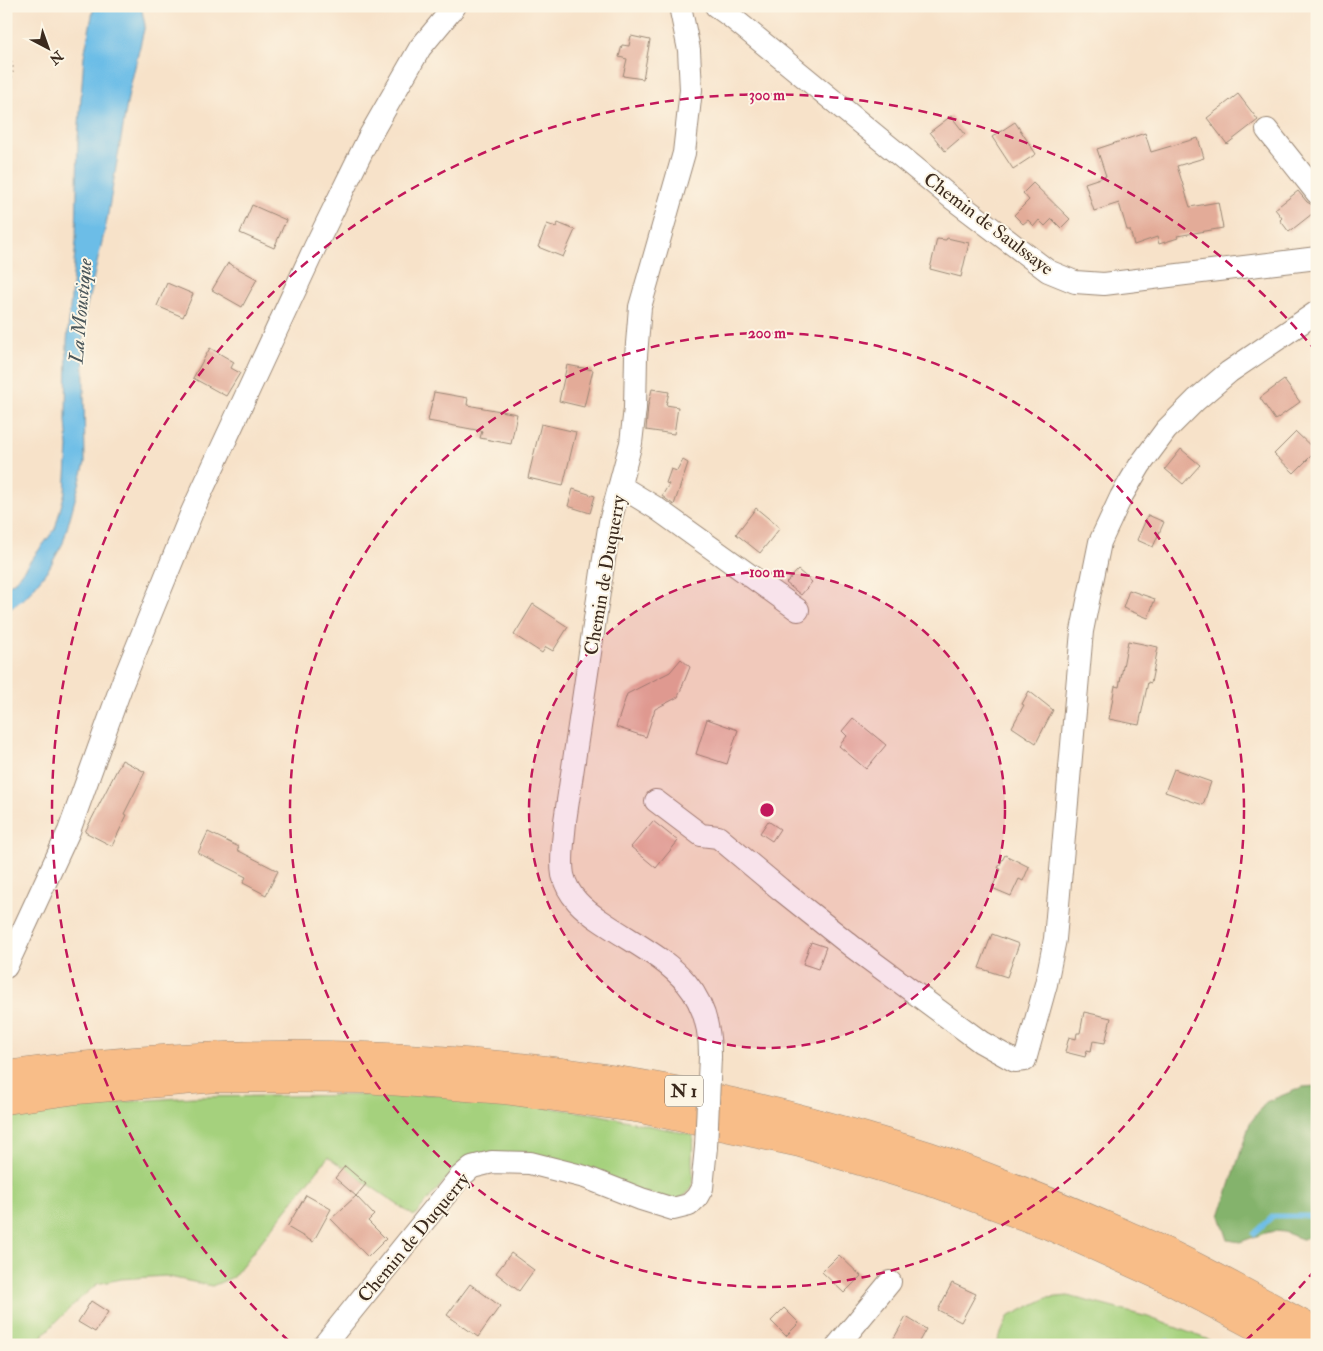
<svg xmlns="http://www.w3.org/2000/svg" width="1323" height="1351" viewBox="0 0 1323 1351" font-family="'IM FELL Double Pica',serif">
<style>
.green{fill:#a5d17d;stroke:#707e4e}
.forest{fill:#84b36c;stroke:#606e45}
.water{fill:#6cbde7;stroke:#547482}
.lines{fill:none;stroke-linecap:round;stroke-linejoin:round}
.stream{stroke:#6cbde7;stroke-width:5}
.building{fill:#e3ab98}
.minor-casing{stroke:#998674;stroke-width:24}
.highway-casing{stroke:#998674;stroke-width:29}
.path{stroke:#998674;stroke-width:3;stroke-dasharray:1 4;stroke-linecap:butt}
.minor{stroke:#fff;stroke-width:22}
.highway{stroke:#f8bd88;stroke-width:28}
.minor-bridge-casing{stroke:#998674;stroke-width:24;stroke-linecap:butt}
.minor-bridge{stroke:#fff;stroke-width:22}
.ring{fill:none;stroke:#c2185b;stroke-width:2.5;stroke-dasharray:9 6}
.labels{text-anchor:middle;stroke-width:4;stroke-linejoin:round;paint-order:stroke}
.shield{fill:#fcf5e5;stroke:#75675a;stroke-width:1}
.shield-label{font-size:18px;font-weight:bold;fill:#3b2a1e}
.street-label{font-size:19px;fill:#3b2a1e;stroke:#fcf5e5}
.water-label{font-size:20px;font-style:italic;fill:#4a565a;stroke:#fcf5e5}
.centre{fill:#c2185b;stroke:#fcf5e5;stroke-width:2.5}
.ring-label{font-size:15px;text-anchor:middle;font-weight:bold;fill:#c2185b;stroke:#fcf5e5;stroke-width:4;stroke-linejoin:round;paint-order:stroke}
</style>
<rect width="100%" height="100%" fill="#fcf5e5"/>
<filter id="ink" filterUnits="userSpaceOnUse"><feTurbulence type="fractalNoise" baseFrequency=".02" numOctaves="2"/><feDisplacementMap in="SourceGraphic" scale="10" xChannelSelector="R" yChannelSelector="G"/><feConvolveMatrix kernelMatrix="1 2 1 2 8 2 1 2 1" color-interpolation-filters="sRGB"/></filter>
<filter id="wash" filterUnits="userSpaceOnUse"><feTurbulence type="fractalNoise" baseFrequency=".0096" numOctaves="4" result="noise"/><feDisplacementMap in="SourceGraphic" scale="20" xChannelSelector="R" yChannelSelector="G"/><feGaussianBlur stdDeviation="1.12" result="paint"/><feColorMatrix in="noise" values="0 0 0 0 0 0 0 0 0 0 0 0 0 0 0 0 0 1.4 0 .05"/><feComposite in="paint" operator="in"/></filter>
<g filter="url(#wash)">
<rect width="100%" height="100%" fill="#f7e2c9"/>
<path class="green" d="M 450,1094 L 596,1114 L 693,1135 C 693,1143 692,1151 692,1159 C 692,1180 699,1190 676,1200 L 488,1155 L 474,1154 L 462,1161 L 414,1216 L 328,1157 L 233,1277 L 212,1286 L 165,1276 L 121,1279 L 97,1284 L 74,1304 L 41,1337 L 42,1345 L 6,1345 L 6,1115 L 92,1104 L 193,1097 Z
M 1068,1296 L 1148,1317 L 1222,1345 L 996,1345 L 1008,1317 L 1047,1298 Z"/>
<path class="forest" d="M 1317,1086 L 1317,1238 L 1302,1239 L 1284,1232 L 1275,1231 L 1265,1233 L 1240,1242 L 1228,1240 L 1220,1216 L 1250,1123 L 1266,1102 L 1303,1087 Z"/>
<path class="water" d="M 94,6 L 141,6 L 145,25 L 129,92 L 106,225 L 83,322 L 85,463 L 63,543 L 49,568 L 27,596 L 6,612 L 6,587 L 15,581 L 55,529 L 65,492 L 68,447 L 66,420 L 67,342 L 76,241 L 78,139 L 84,56 Z"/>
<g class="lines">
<path class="stream" d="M 1254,1234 L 1273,1216 L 1317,1216
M 1166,1345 L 1167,1341"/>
</g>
<g id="blocks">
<path class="building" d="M 631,36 L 650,40 L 643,79 L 623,76 L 627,59 L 619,57 L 622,45 L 629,46 Z
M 1238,94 L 1258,120 L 1227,144 L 1207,118 Z
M 951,116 L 965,134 L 945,151 L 930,132 Z
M 1015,122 L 1036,154 L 1013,169 L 992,137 Z
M 1145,133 L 1151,152 L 1198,138 L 1204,158 L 1177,166 L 1190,207 L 1218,202 L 1223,228 L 1177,236 L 1178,238 L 1159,244 L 1157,237 L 1134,245 L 1130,230 L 1127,230 L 1119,203 L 1094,211 L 1085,183 L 1106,176 L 1097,149 Z
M 1033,183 L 1070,219 L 1061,228 L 1052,219 L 1045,226 L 1039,220 L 1034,226 L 1028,220 L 1023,224 L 1014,215 L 1029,200 L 1023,193 Z
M 1298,191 L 1307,202 L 1312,205 L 1317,206 L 1317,210 L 1289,232 L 1280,220 L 1282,218 L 1275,209 Z
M 252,205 L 286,220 L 274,248 L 240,233 Z
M 558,223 L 575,230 L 563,257 L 538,247 L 547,224 L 556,227 Z
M 947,238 L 969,243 L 961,277 L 930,269 L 937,239 L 946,240 Z
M 228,263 L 257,279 L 242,307 L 212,290 Z
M 167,283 L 193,294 L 183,317 L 157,306 Z
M 210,348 L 234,362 L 231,368 L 240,373 L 226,396 L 193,378 Z
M 567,365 L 593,370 L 584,407 L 559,401 Z
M 1284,380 L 1300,402 L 1275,420 L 1260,398 Z
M 652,389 L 669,392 L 666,405 L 678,407 L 674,434 L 646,430 L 648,406 Z
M 434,392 L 468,398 L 467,405 L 517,414 L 511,444 L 480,438 L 482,431 L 428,421 Z
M 541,424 L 576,432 L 563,486 L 528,478 Z
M 1296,432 L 1316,451 L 1294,473 L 1274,454 Z
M 1181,449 L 1200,465 L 1183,484 L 1165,469 Z
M 683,460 L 688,463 L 674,505 L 662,496 L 669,484 L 666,483 L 671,469 L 677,471 Z
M 573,489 L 595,496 L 590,513 L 568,506 Z
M 756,508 L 780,528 L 760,553 L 736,534 Z
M 1148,515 L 1164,522 L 1153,547 L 1137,540 Z
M 798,570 L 812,582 L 801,595 L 786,583 Z
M 1129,590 L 1155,599 L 1148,618 L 1123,608 Z
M 533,604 L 568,627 L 553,651 L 546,647 L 542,653 L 514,635 Z
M 1128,641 L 1158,647 L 1151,683 L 1148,682 L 1139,725 L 1109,719 L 1115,686 L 1119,687 Z
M 681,659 L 690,667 L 678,697 L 655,709 L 646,737 L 616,727 L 627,694 L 670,672 Z
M 1029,691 L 1053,710 L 1036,743 L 1012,727 L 1024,705 L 1022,704 Z
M 853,718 L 886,745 L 866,769 L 839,746 L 847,736 L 842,731 Z
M 707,719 L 738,730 L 727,764 L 696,754 Z
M 122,760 L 145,772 L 124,814 L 127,815 L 112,846 L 85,832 Z
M 1174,769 L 1211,782 L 1203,805 L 1165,792 Z
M 653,821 L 678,841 L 656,868 L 631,847 Z
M 768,821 L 780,829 L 772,841 L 760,833 Z
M 208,832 L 239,847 L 237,850 L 278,871 L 266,895 L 243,883 L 246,877 L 198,853 Z
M 1005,855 L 1029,867 L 1023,881 L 1019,879 L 1011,896 L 992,888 L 1001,869 L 998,868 Z
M 992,934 L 1019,944 L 1007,977 L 979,968 Z
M 811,942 L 826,947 L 818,969 L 803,964 Z
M 1084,1012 L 1111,1018 L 1105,1043 L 1093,1041 L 1091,1051 L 1087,1050 L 1085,1057 L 1065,1052 L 1069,1037 L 1076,1039 L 1077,1033 L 1080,1033 Z
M 345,1166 L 366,1184 L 356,1196 L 335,1178 Z
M 306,1195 L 331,1209 L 313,1242 L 287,1227 Z
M 356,1196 L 374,1215 L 368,1221 L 386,1239 L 368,1257 L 331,1219 Z
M 511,1253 L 534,1270 L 519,1291 L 496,1273 Z
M 839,1255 L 861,1276 L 844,1293 L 822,1272 Z
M 952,1283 L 976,1294 L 961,1322 L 938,1310 Z
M 470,1284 L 500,1306 L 478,1337 L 447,1315 Z
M 91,1301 L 108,1312 L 95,1332 L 78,1322 Z
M 784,1308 L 799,1323 L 786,1336 L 771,1321 Z
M 906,1317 L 926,1329 L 917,1345 L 890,1345 Z"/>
</g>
</g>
<g filter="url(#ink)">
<use href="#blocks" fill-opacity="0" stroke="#998674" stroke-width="1"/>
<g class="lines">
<defs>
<path id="minor" d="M 680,6 L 689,50 L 691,90 L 684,153 L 640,307 L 636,356 L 635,408 L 631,443 L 610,522 L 603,565 L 565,821 C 564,838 560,858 563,875 C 568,896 583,909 601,921 C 657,959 711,976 710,1057
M 716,6 L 730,16 L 953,199 L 1048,271 L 1075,282 L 1104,284 L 1317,258
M 1267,130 L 1317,193
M 620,486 L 656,508 L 798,610
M 656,801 L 701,835 L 718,837 L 780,889 L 854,948 L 981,1042 L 1015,1061 L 1025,1060 L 1046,984 L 1055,939 L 1082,631 L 1100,542 L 1121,497 L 1140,465 L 1166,430 L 1196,400 L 1229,372 L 1317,312
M 6,967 L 69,831 L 122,684 L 192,512 L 315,247 L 369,137 L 420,48 L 455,6
M 324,1345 L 459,1178 L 472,1167 L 492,1162 L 530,1163 L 585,1177 L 641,1199 L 673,1209 L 689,1205 L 697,1197 L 702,1188 L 706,1147
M 838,1345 L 890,1282"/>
<path id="highway" d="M 6,1075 C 289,1035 592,1054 866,1137 C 892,1145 919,1152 944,1161 C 1002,1182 1059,1205 1116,1230 C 1136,1239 1158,1248 1178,1258 C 1225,1281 1271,1307 1317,1332
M 6,1100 L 77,1090 L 217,1078 L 365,1079 L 504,1090 L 641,1109 L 800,1143 L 937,1184 L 1050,1226 L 1165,1278 L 1291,1345"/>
</defs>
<use href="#minor" class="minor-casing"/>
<use href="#highway" class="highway-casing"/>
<path class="path" d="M 6,53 C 15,65 14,76 6,88"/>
<use href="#minor" class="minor"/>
<use href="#highway" class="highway"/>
<defs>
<path id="minor-bridge" d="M 706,1147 L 710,1057"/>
</defs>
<use href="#minor-bridge" class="minor-bridge-casing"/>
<use href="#minor-bridge" class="minor-bridge"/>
</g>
</g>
<circle cx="767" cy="810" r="238" fill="#c2185b" fill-opacity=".12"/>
<g class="ring">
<circle cx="767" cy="810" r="238"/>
<circle cx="767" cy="810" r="477"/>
<path d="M1315 1270A715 715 0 0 1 1245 1341M289 1341A715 715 0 1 1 1315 350"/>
</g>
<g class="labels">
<rect class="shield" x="665" y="1075.5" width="38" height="31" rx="4"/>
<g class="shield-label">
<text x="684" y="1097">N 1</text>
</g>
<g class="street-label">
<text transform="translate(989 223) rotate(37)" y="7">Chemin de Saulssaye</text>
<text transform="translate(604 575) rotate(-80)" y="7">Chemin de Duquerry</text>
<text transform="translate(413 1237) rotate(-50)" y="7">Chemin de Duquerry</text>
</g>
<g class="water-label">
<text transform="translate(80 311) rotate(-85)" y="7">La Moustique</text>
</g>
</g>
<circle cx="767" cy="810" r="8" class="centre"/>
<g class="ring-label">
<text x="767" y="100">300 m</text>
<text x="767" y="338">200 m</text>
<text x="767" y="577">100 m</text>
</g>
<rect width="1323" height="1351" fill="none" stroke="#fcf5e5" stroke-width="25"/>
<g transform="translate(48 48) rotate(139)" stroke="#fcf5e5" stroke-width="4" paint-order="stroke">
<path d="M0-4L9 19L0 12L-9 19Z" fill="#3b2a1e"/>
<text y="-8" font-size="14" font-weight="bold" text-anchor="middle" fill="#3b2a1e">N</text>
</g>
</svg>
